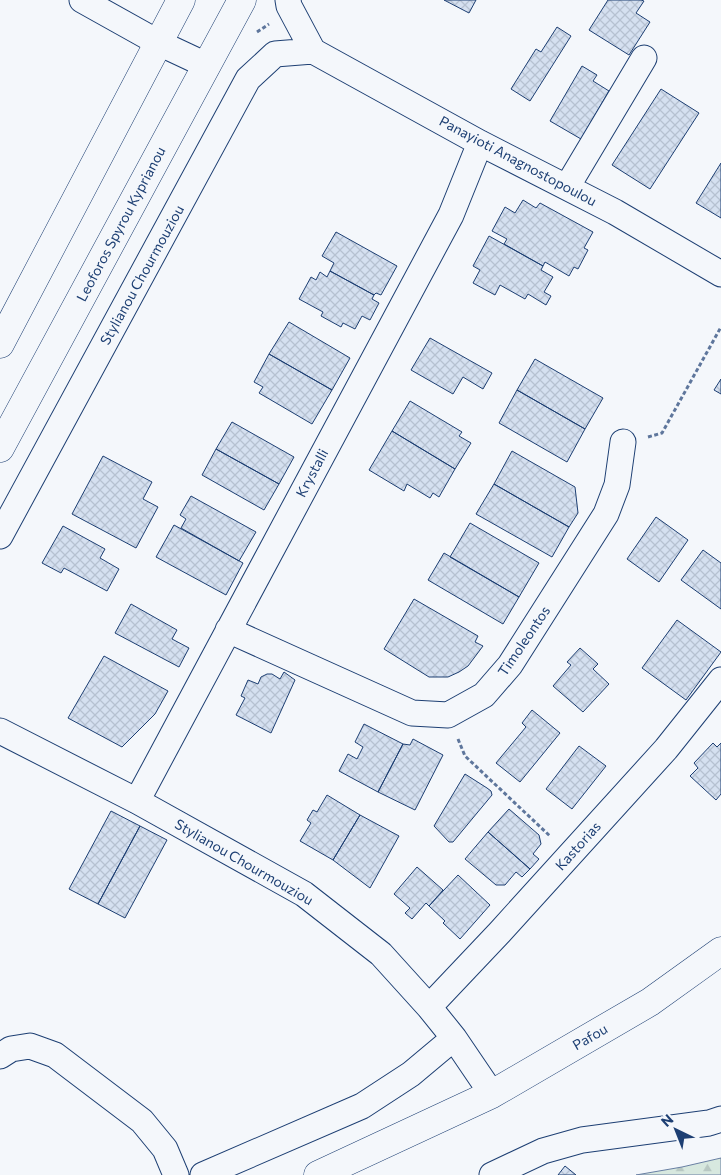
<svg xmlns="http://www.w3.org/2000/svg" width="721" height="1175" viewBox="0 0 721 1175" font-family="Commissioner,sans-serif">
<style>
.forest{fill:url(#forest-firs);stroke:#687fa3}
.building{fill:url(#building-cross-hatch);stroke:#1d3f73}
.lines{fill:none;stroke-linecap:round;stroke-linejoin:round}
.minor-casing{stroke:#1d3f73;stroke-width:27}
.secondary-casing{stroke:#1d3f73;stroke-width:29}
.primary-casing{stroke:#1d3f73;stroke-width:29}
.path{stroke:#5e769c;stroke-width:3;stroke-dasharray:4 2.5;stroke-linecap:butt}
.minor{stroke:#f4f7fb;stroke-width:25}
.secondary{stroke:#f4f7fb;stroke-width:28}
.primary{stroke:#f4f7fb;stroke-width:28}
.labels{text-anchor:middle;stroke-width:4;stroke-linejoin:round;paint-order:stroke}
.street-label{font-size:14px;fill:#1d3f73;stroke:#f4f7fb}
</style>
<defs>
<pattern id="forest-firs" width="22" height="20" patternUnits="userSpaceOnUse" patternTransform="scale(1.25)"><rect width="22" height="20" fill="#d7e8df"/><path d="M5 1l3.5 6h-7zM16 11l3.5 6h-7z" fill="#b8c8c3"/></pattern>
<pattern id="building-cross-hatch" width="8" height="8" patternUnits="userSpaceOnUse" patternTransform="scale(1.25)"><rect width="8" height="8" fill="#d5e0f0"/><path d="M0 0l8 8M0 8l8-8" fill="none" stroke="#b6c1d1"/></pattern>
</defs>
<rect width="100%" height="100%" fill="#f4f7fb"/>
<path class="forest" d="M 721,1158 L 721,1175 L 636,1175 L 682,1167 Z"/>
<path class="building" d="M 444,0 L 476,0 L 469,13 Z
M 608,0 L 641,0 L 644,1 L 636,13 L 650,22 L 629,55 L 589,30 Z
M 557,27 L 571,36 L 530,101 L 511,89 L 536,49 L 541,52 Z
M 582,66 L 597,75 L 593,81 L 609,91 L 581,139 L 550,121 Z
M 661,89 L 699,113 L 650,189 L 612,165 Z
M 721,163 L 721,218 L 696,203 Z
M 523,200 L 536,208 L 540,203 L 593,232 L 584,248 L 588,250 L 578,269 L 574,267 L 569,276 L 545,262 L 543,266 L 504,244 L 507,239 L 492,231 L 505,207 L 515,213 Z
M 336,232 L 397,266 L 381,295 L 376,293 L 374,295 L 330,271 L 334,263 L 322,256 Z
M 489,236 L 543,266 L 541,270 L 553,277 L 544,292 L 551,296 L 546,305 L 528,294 L 525,299 L 500,285 L 495,295 L 473,283 L 480,270 L 473,266 Z
M 330,271 L 374,295 L 372,299 L 379,303 L 370,320 L 362,316 L 355,329 L 343,323 L 341,327 L 321,316 L 323,312 L 299,299 L 311,277 L 316,280 L 320,272 L 327,277 Z
M 289,322 L 350,358 L 332,390 L 269,354 Z
M 430,338 L 492,373 L 483,389 L 463,377 L 453,394 L 411,370 Z
M 269,354 L 332,390 L 312,424 L 259,393 L 263,387 L 254,382 Z
M 535,359 L 603,398 L 585,429 L 517,390 Z
M 721,379 L 721,394 L 714,390 Z
M 517,390 L 585,429 L 567,462 L 499,423 Z
M 410,401 L 462,432 L 459,436 L 471,443 L 455,469 L 392,431 Z
M 232,422 L 294,457 L 279,484 L 216,449 Z
M 392,431 L 455,469 L 439,497 L 433,493 L 430,498 L 407,484 L 404,491 L 369,470 Z
M 216,449 L 279,484 L 264,510 L 202,475 Z
M 512,451 L 575,487 L 578,513 L 569,527 L 494,484 Z
M 103,456 L 152,482 L 143,499 L 158,507 L 136,548 L 72,514 Z
M 494,484 L 569,527 L 552,557 L 476,514 Z
M 191,496 L 256,532 L 239,561 L 181,528 L 186,519 L 180,515 Z
M 656,517 L 688,540 L 659,582 L 627,559 Z
M 470,523 L 539,563 L 519,597 L 450,557 Z
M 174,525 L 243,563 L 226,595 L 156,557 Z
M 63,526 L 105,549 L 100,558 L 119,569 L 107,591 L 64,568 L 61,573 L 42,563 Z
M 703,550 L 721,563 L 721,609 L 681,580 Z
M 444,553 L 519,597 L 503,624 L 428,580 Z
M 414,599 L 478,636 L 475,642 L 483,646 L 468,666 L 459,672 L 448,677 L 429,677 L 384,649 Z
M 131,604 L 177,630 L 172,639 L 189,648 L 179,667 L 115,633 Z
M 677,620 L 721,652 L 686,700 L 642,668 Z
M 580,648 L 598,664 L 593,669 L 609,684 L 583,712 L 553,686 L 571,665 L 567,662 Z
M 104,656 L 168,691 L 155,714 L 122,747 L 68,718 Z
M 284,672 L 295,680 L 271,733 L 236,715 L 245,698 L 241,696 L 248,680 L 258,684 L 261,677 L 267,674 L 272,674 L 280,679 Z
M 532,710 L 560,733 L 520,782 L 496,763 L 526,727 L 522,723 Z
M 364,724 L 403,744 L 378,792 L 339,771 L 348,754 L 357,759 L 363,747 L 355,742 Z
M 413,739 L 443,755 L 415,810 L 378,792 L 403,744 L 410,745 Z
M 713,743 L 717,747 L 721,743 L 721,794 L 716,800 L 690,776 L 698,768 L 694,763 Z
M 579,746 L 606,766 L 572,809 L 546,789 Z
M 465,774 L 487,788 L 491,791 L 492,795 L 453,842 L 449,842 L 434,826 Z
M 327,795 L 360,815 L 333,860 L 300,841 L 311,823 L 307,820 L 313,810 L 317,812 Z
M 509,809 L 539,835 L 541,844 L 533,854 L 539,859 L 530,869 L 488,832 Z
M 111,811 L 140,826 L 98,904 L 69,889 Z
M 360,815 L 399,836 L 370,888 L 333,860 Z
M 140,826 L 167,840 L 125,918 L 98,904 Z
M 488,832 L 530,869 L 522,877 L 516,872 L 505,885 L 496,885 L 465,859 Z
M 417,867 L 443,890 L 429,906 L 426,903 L 412,919 L 405,913 L 410,908 L 394,894 Z
M 458,875 L 490,905 L 460,939 L 443,923 L 445,921 L 429,906 Z
M 565,1166 L 576,1175 L 558,1175 Z"/>
<g class="lines">
<defs>
<path id="minor" d="M 82,0 L 159,43 L 206,65
M 288,0 L 289,6 L 313,51
M 313,51 L 480,143 L 615,212 L 721,274
M 567,187 L 644,58
M 0,536 L 248,79 L 275,54 L 313,51
M 228,630 L 412,713 L 448,715 L 484,695 L 510,665 L 606,514 L 617,485 L 623,442
M 0,731 L 137,801 L 304,894 L 381,954 L 429,1007 L 454,1038 L 492,1094
M 137,801 L 451,215 L 480,143
M 429,1007 L 500,932 L 666,749 L 721,680
M 0,1056 L 11,1049 L 30,1046 L 55,1055 L 142,1121 L 165,1149 L 176,1175
M 203,1175 L 362,1106 L 411,1074 L 454,1038
M 492,1175 L 543,1151 L 582,1140 L 709,1123 L 721,1119"/>
<path id="secondary" d="M 318,1175 L 492,1094 L 650,1002 L 721,951"/>
<path id="primary" d="M 0,344 L 181,0
M 0,448 L 242,0"/>
</defs>
<use href="#minor" class="minor-casing"/>
<use href="#secondary" class="secondary-casing"/>
<use href="#primary" class="primary-casing"/>
<path class="path" d="M 257,32 L 269,24
M 648,437 L 662,433 L 721,327
M 458,739 L 465,756 L 551,837"/>
<use href="#minor" class="minor"/>
<use href="#secondary" class="secondary"/>
<use href="#primary" class="primary"/>
</g>
<g class="labels">
<g class="street-label">
<text transform="translate(518 161) rotate(28)" y="5">Panayioti Anagnostopoulou</text>
<text transform="translate(121 224) rotate(-62)" y="5">Leoforos Spyrou Kyprianou</text>
<text transform="translate(142 275) rotate(-61)" y="5">Stylianou Chourmouziou</text>
<text transform="translate(312 473) rotate(-62)" y="5">Krystalli</text>
<text transform="translate(524 641) rotate(-56)" y="5">Timoleontos</text>
<text transform="translate(578 846) rotate(-48)" y="5">Kastorias</text>
<text transform="translate(244 862) rotate(30)" y="5">Stylianou Chourmouziou</text>
<text transform="translate(590 1037) rotate(-30)" y="5">Pafou</text>
</g>
</g>
<g transform="translate(676 1130) rotate(317)" stroke="#f4f7fb" stroke-width="4" paint-order="stroke">
<path d="M0-4L9 19L0 12L-9 19Z" fill="#1d3f73"/>
<text y="-8" font-size="14" font-weight="bold" text-anchor="middle" fill="#1d3f73">N</text>
</g>
</svg>
